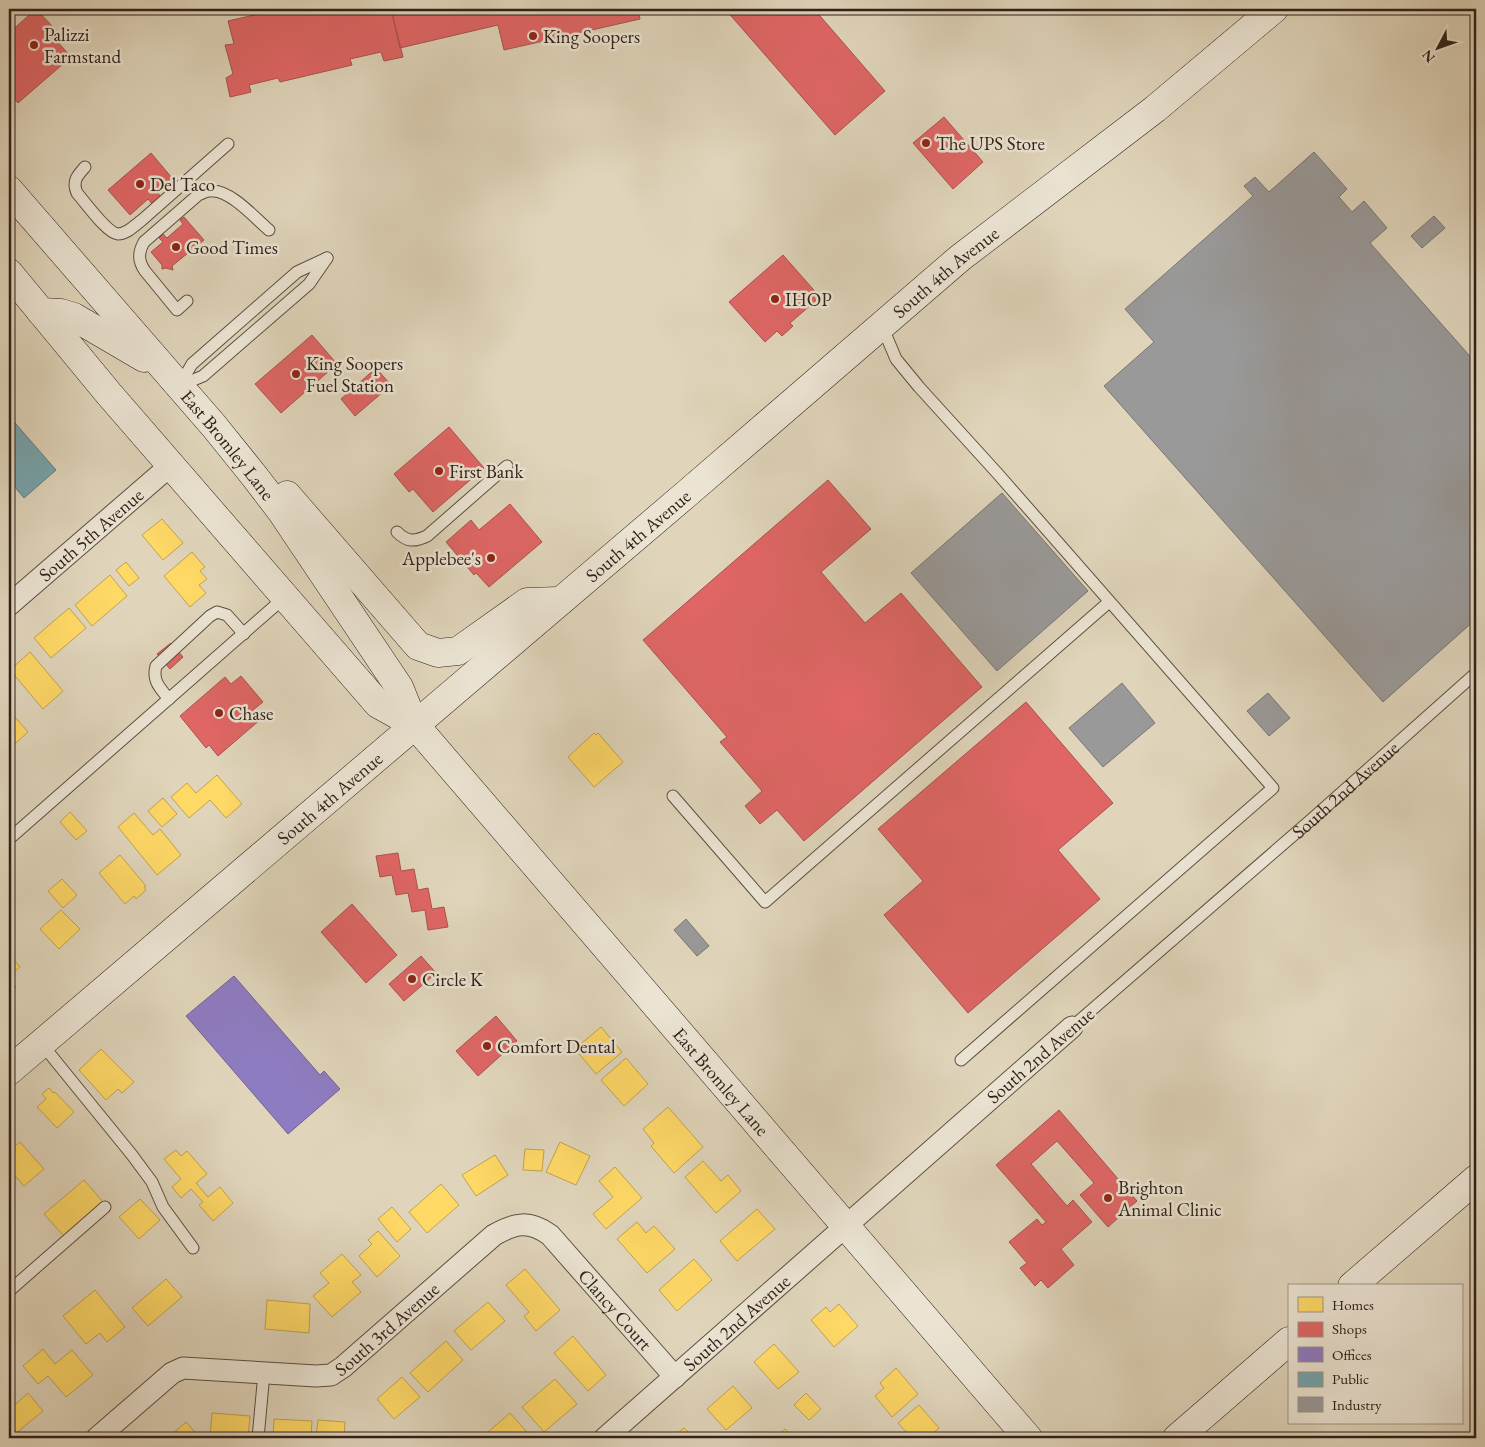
<svg xmlns="http://www.w3.org/2000/svg" width="1485" height="1447" viewBox="0 0 1485 1447" font-family="'EB Garamond',serif">
<style>
.homes{fill:#ffd966;stroke:#c1a24f}
.shops{fill:#e06666;stroke:#ab514f}
.offices{fill:#8e7cc3;stroke:#726190}
.public{fill:#76a5af;stroke:#617d82}
.industry{fill:#999;stroke:#797573}
.lines{fill:none;stroke-linecap:round;stroke-linejoin:round}
.lane-casing{stroke:#5b4e42;stroke-width:13}
.street-casing{stroke:#5b4e42;stroke-width:23}
.secondary-casing{stroke:#2f2119;stroke-width:29}
.lane{stroke:#ebe4d3;stroke-width:11}
.street{stroke:#ebe4d3;stroke-width:21}
.secondary{stroke:#ebe4d3;stroke-width:28}
.poi-dot{fill:#8f2418;stroke:#ebe4d3;stroke-width:2}
.labels{text-anchor:middle;stroke-width:5;stroke-linejoin:round;paint-order:stroke}
.poi-label{font-size:19px;fill:#2f2119;stroke:#ebe4d3;text-anchor:start}
.street-label{font-size:19px;fill:#2f2119;stroke:#ebe4d3}
</style>
<rect width="100%" height="100%" fill="#e0d5bb"/>
<filter id="stains"><feTurbulence type="fractalNoise" baseFrequency=".004" numOctaves="4"/><feColorMatrix values="0 0 0 0 .2 0 0 0 0 .09 0 0 0 0 .02 0 0 0 .5 -.17"/></filter>
<radialGradient id="worn" r=".72"><stop offset=".6" stop-color="#630" stop-opacity="0"/><stop offset="1" stop-color="#630" stop-opacity=".3"/></radialGradient>
<path class="homes" d="M 162,519 L 183,543 L 163,560 L 142,535 Z
M 192,552 L 205,567 L 200,571 L 207,579 L 199,585 L 206,593 L 190,607 L 164,576 Z
M 126,562 L 139,578 L 129,586 L 116,570 Z
M 110,575 L 127,596 L 92,626 L 75,605 Z
M 69,608 L 86,628 L 51,658 L 34,638 Z
M 30,652 L 63,691 L 43,709 L 10,670 Z
M 9,710 L 28,732 L 9,749 Z
M 594,733 L 596,735 L 598,733 L 623,762 L 594,787 L 568,757 Z
M 217,775 L 242,804 L 226,818 L 210,800 L 189,818 L 171,797 L 187,783 L 196,793 Z
M 163,798 L 177,814 L 162,827 L 148,811 Z
M 70,812 L 87,831 L 76,840 L 60,822 Z
M 134,813 L 153,835 L 160,829 L 181,855 L 157,875 L 118,827 Z
M 120,855 L 146,886 L 144,887 L 146,890 L 136,899 L 134,896 L 125,904 L 99,873 Z
M 62,879 L 77,895 L 63,908 L 48,891 Z
M 61,910 L 80,929 L 59,949 L 40,929 Z
M 9,954 L 20,967 L 9,976 Z
M 9,979 L 16,987 L 9,992 Z
M 601,1027 L 622,1052 L 596,1074 L 575,1049 Z
M 101,1049 L 134,1082 L 122,1093 L 118,1089 L 106,1100 L 79,1070 Z
M 626,1058 L 648,1084 L 624,1106 L 601,1080 Z
M 49,1088 L 53,1093 L 55,1092 L 74,1112 L 57,1128 L 37,1107 L 46,1099 L 42,1094 Z
M 668,1107 L 703,1147 L 674,1173 L 651,1146 L 654,1143 L 643,1129 Z
M 20,1142 L 44,1169 L 24,1186 L 9,1169 L 9,1145 L 10,1143 L 14,1147 Z
M 560,1142 L 590,1156 L 576,1185 L 546,1172 Z
M 525,1149 L 544,1150 L 542,1171 L 523,1170 Z
M 176,1150 L 181,1156 L 187,1151 L 207,1174 L 196,1183 L 208,1197 L 220,1187 L 233,1203 L 213,1221 L 199,1205 L 203,1202 L 191,1189 L 181,1198 L 172,1187 L 181,1179 L 164,1159 Z
M 495,1155 L 508,1175 L 476,1196 L 462,1175 Z
M 703,1161 L 721,1181 L 728,1175 L 741,1191 L 716,1213 L 685,1177 Z
M 615,1167 L 642,1198 L 606,1229 L 593,1214 L 613,1197 L 599,1181 Z
M 84,1180 L 103,1202 L 64,1236 L 44,1214 Z
M 441,1184 L 459,1205 L 427,1233 L 409,1212 Z
M 140,1199 L 160,1220 L 139,1239 L 119,1217 Z
M 392,1207 L 411,1229 L 397,1242 L 378,1219 Z
M 757,1209 L 775,1229 L 737,1261 L 720,1241 Z
M 637,1222 L 646,1233 L 654,1226 L 675,1249 L 647,1273 L 617,1239 Z
M 378,1231 L 400,1256 L 377,1277 L 359,1256 L 372,1244 L 368,1240 Z
M 342,1254 L 361,1275 L 352,1282 L 361,1292 L 332,1317 L 313,1296 L 329,1283 L 320,1273 Z
M 694,1259 L 712,1280 L 677,1311 L 659,1290 Z
M 525,1269 L 560,1310 L 536,1331 L 524,1316 L 529,1312 L 506,1285 Z
M 166,1279 L 182,1297 L 148,1326 L 132,1308 Z
M 95,1290 L 125,1327 L 107,1342 L 100,1333 L 86,1344 L 63,1316 Z
M 267,1300 L 310,1304 L 309,1333 L 265,1329 Z
M 488,1302 L 505,1321 L 471,1350 L 454,1331 Z
M 839,1304 L 858,1326 L 834,1347 L 811,1320 L 826,1307 L 830,1312 Z
M 573,1336 L 606,1375 L 588,1391 L 554,1353 Z
M 446,1341 L 463,1360 L 428,1392 L 410,1373 Z
M 774,1344 L 799,1372 L 778,1389 L 754,1362 Z
M 43,1349 L 55,1364 L 72,1350 L 93,1375 L 66,1397 L 48,1376 L 38,1384 L 23,1366 Z
M 896,1368 L 918,1394 L 892,1417 L 875,1396 L 884,1388 L 880,1383 Z
M 402,1377 L 420,1397 L 394,1419 L 377,1399 Z
M 555,1379 L 577,1404 L 544,1432 L 522,1407 Z
M 733,1386 L 752,1408 L 726,1430 L 707,1409 Z
M 28,1393 L 43,1411 L 10,1438 L 9,1436 L 9,1410 Z
M 806,1393 L 821,1409 L 809,1420 L 794,1405 Z
M 919,1405 L 939,1428 L 928,1438 L 912,1438 L 898,1423 Z
M 212,1413 L 250,1416 L 248,1438 L 210,1438 Z
M 510,1413 L 532,1438 L 481,1438 Z
M 274,1419 L 312,1421 L 311,1438 L 273,1438 Z
M 318,1420 L 345,1422 L 344,1438 L 316,1438 Z
M 186,1422 L 200,1438 L 168,1438 Z
M 684,1428 L 694,1438 L 672,1438 Z
M 785,1429 L 793,1438 L 775,1438 Z"/>
<path class="shops" d="M 36,9 L 54,28 L 49,32 L 71,57 L 18,103 L 9,92 L 9,33 Z
M 280,9 L 391,9 L 403,57 L 384,61 L 381,52 L 350,59 L 352,65 L 280,82 L 278,78 L 249,85 L 251,92 L 230,97 L 226,78 L 233,74 L 225,45 L 234,44 L 228,21 Z
M 391,9 L 638,9 L 640,19 L 504,50 L 498,25 L 400,48 Z
M 725,9 L 814,9 L 885,91 L 835,135 Z
M 944,117 L 983,162 L 953,189 L 913,143 Z
M 151,153 L 172,178 L 156,191 L 162,198 L 153,205 L 148,199 L 130,215 L 108,190 Z
M 184,217 L 204,240 L 172,266 L 173,270 L 166,268 L 162,269 L 162,265 L 151,252 L 163,242 L 159,238 L 163,234 L 167,238 L 183,224 L 180,220 Z
M 783,255 L 820,297 L 790,323 L 793,326 L 782,336 L 777,331 L 765,342 L 729,302 Z
M 312,335 L 337,364 L 281,413 L 255,384 Z
M 376,368 L 391,385 L 355,416 L 341,399 Z
M 449,427 L 484,468 L 433,512 L 413,489 L 409,492 L 394,474 Z
M 828,480 L 871,529 L 821,572 L 865,623 L 901,593 L 982,687 L 804,841 L 777,810 L 760,824 L 745,806 L 762,791 L 720,742 L 727,737 L 643,640 Z
M 510,504 L 542,542 L 489,587 L 476,573 L 474,575 L 446,542 L 471,520 L 479,530 Z
M 171,643 L 183,657 L 170,669 L 157,654 Z
M 241,676 L 263,702 L 253,710 L 261,719 L 218,756 L 209,745 L 206,748 L 180,716 L 225,677 L 231,684 Z
M 1026,702 L 1113,803 L 1058,850 L 1100,899 L 968,1013 L 884,915 L 923,881 L 878,829 Z
M 398,853 L 401,871 L 414,869 L 418,890 L 428,888 L 432,909 L 444,907 L 448,927 L 428,930 L 425,910 L 412,912 L 408,893 L 396,895 L 392,875 L 380,877 L 376,856 Z
M 352,904 L 397,955 L 366,983 L 321,932 Z
M 421,956 L 436,973 L 404,1001 L 389,984 Z
M 496,1016 L 517,1041 L 478,1076 L 456,1051 Z
M 1059,1110 L 1137,1201 L 1108,1227 L 1080,1195 L 1094,1183 L 1057,1141 L 1031,1164 L 1067,1206 L 1073,1200 L 1092,1222 L 1061,1249 L 1074,1265 L 1048,1288 L 1041,1280 L 1035,1286 L 1020,1268 L 1027,1263 L 1009,1242 L 1037,1219 L 1042,1225 L 1046,1222 L 996,1165 Z"/>
<path class="offices" d="M 234,976 L 320,1075 L 324,1071 L 340,1089 L 288,1134 L 186,1016 Z"/>
<path class="public" d="M 9,416 L 56,470 L 24,498 L 9,480 Z"/>
<path class="industry" d="M 1314,152 L 1347,189 L 1339,197 L 1352,212 L 1364,201 L 1387,228 L 1370,243 L 1476,363 L 1476,619 L 1383,702 L 1104,386 L 1154,342 L 1125,309 L 1253,196 L 1244,186 L 1255,177 L 1269,192 Z
M 1434,216 L 1445,228 L 1422,248 L 1411,236 Z
M 1002,493 L 1088,591 L 997,671 L 911,573 Z
M 1122,683 L 1155,723 L 1103,767 L 1069,728 Z
M 1268,693 L 1290,718 L 1269,736 L 1247,711 Z
M 686,919 L 709,946 L 697,956 L 674,930 Z"/>
<g class="lines">
<defs>
<g id="lane">
<path d="M 85,167 C 77,176 72,181 77,193 C 85,202 107,233 118,234 C 127,234 135,225 142,220 L 228,144"/>
<path d="M 187,301 L 177,310 L 145,271 C 138,261 138,253 144,242 L 198,195 C 203,193 208,190 213,191 C 231,191 255,218 269,230"/>
<path d="M 882,326 L 896,359 L 919,387 L 998,474 L 1273,788 L 961,1060"/>
<path d="M 179,386 L 192,364 L 297,272 L 327,258"/>
<path d="M 179,386 L 203,376 L 309,284 L 327,258"/>
<path d="M 397,532 C 407,542 414,542 427,536 L 507,466"/>
<path d="M 169,699 C 160,688 152,681 156,666 L 210,616 L 217,612 L 227,615 L 244,634"/>
<path d="M 673,796 L 765,902 L 1109,602"/>
<path d="M 9,839 L 285,597"/>
<path id="s1" d="M 1072,1027 L 1312,819 L 1476,673"/>
<path d="M 41,1043 L 132,1155 L 152,1182 L 163,1207 L 193,1248"/>
<path d="M 9,1291 L 105,1207"/>
<path d="M 258,1438 L 264,1373"/>
</g>
<g id="street">
<path id="s2" d="M 9,605 L 171,465"/>
<path id="s3" d="M 97,1438 L 172,1373 L 183,1368 L 316,1376 L 331,1375 L 343,1367 L 494,1235 C 515,1223 529,1220 550,1235 L 675,1377"/>
<path id="s4" d="M 605,1438 L 1072,1027"/>
</g>
<g id="secondary">
<path id="s5" d="M 9,190 L 214,426 L 255,477 L 281,511 L 399,687 L 414,724 L 1028,1438"/>
<path d="M 9,273 L 109,394 L 378,704 L 414,724"/>
<path d="M 41,312 L 61,313 L 74,317 L 144,358"/>
<path d="M 287,495 L 418,646 L 438,653 L 458,651 L 527,602 L 559,601"/>
<path id="s6" d="M 9,1071 L 684,496 L 960,258 L 1155,109 L 1274,9"/>
<path d="M 1352,1286 L 1476,1179"/>
<path d="M 1177,1438 L 1289,1341"/>
</g>
</defs>
<use href="#lane" class="lane-casing"/>
<use href="#street" class="street-casing"/>
<use href="#secondary" class="secondary-casing"/>
<use href="#lane" class="lane"/>
<use href="#street" class="street"/>
<use href="#secondary" class="secondary"/>
</g>
<g class="poi-dot">
<circle cx="533" cy="36" r="5"/>
<circle cx="34" cy="45" r="5"/>
<circle cx="926" cy="143" r="5"/>
<circle cx="140" cy="184" r="5"/>
<circle cx="176" cy="247" r="5"/>
<circle cx="775" cy="299" r="5"/>
<circle cx="296" cy="374" r="5"/>
<circle cx="439" cy="471" r="5"/>
<circle cx="491" cy="558" r="5"/>
<circle cx="219" cy="713" r="5"/>
<circle cx="412" cy="979" r="5"/>
<circle cx="487" cy="1046" r="5"/>
<circle cx="1108" cy="1198" r="5"/>
</g>
<g class="labels">
<g class="poi-label">
<text x="44" y="41">Palizzi<tspan x="44" dy="22">Farmstand</tspan></text>
<text x="543" y="43">King Soopers</text>
<text x="936" y="150">The UPS Store</text>
<text x="150" y="191">Del Taco</text>
<text x="186" y="254">Good Times</text>
<text x="785" y="306">IHOP</text>
<text x="306" y="370">King Soopers<tspan x="306" dy="22">Fuel Station</tspan></text>
<text x="449" y="478">First Bank</text>
<text x="481" y="565" text-anchor="end">Applebee's</text>
<text x="229" y="720">Chase</text>
<text x="422" y="986">Circle K</text>
<text x="497" y="1053">Comfort Dental</text>
<text x="1118" y="1194">Brighton<tspan x="1118" dy="22">Animal Clinic</tspan></text>
</g>
<g class="street-label">
<text dy="7" stroke="none"><textPath href="#s6" startOffset="1231">South 4th Avenue</textPath></text>
<text dy="7" stroke="none"><textPath href="#s5" startOffset="336">East Bromley Lane</textPath></text>
<text dy="7" stroke="none"><textPath href="#s2" startOffset="108">South 5th Avenue</textPath></text>
<text dy="7" stroke="none"><textPath href="#s6" startOffset="826">South 4th Avenue</textPath></text>
<text dy="7" stroke="none"><textPath href="#s1" startOffset="362">South 2nd Avenue</textPath></text>
<text dy="7" stroke="none"><textPath href="#s6" startOffset="421">South 4th Avenue</textPath></text>
<text transform="translate(1040 1055) rotate(-41)" y="7">South 2nd Avenue</text>
<text dy="7" stroke="none"><textPath href="#s5" startOffset="1144">East Bromley Lane</textPath></text>
<text dy="7" stroke="none"><textPath href="#s3" startOffset="634">Clancy Court</textPath></text>
<text dy="7" stroke="none"><textPath href="#s4" startOffset="175">South 2nd Avenue</textPath></text>
<text dy="7" stroke="none"><textPath href="#s3" startOffset="332">South 3rd Avenue</textPath></text>
</g>
</g>
<rect width="1485" height="1447" fill="none" stroke="#e0d5bb" stroke-width="30"/>
<rect x="10" y="10" width="1465" height="1427" fill="none" stroke="#2f2119" stroke-width="2.5"/>
<rect x="15" y="15" width="1455" height="1417" fill="none" stroke="#2f2119"/>
<rect x="1288" y="1284" width="175" height="140" fill="#ebe4d3" stroke="#a09689"/>
<rect x="1298" y="1297" width="25" height="15" fill="#ffd966" stroke="#a09689"/>
<text x="1332" y="1310" font-size="15" fill="#2f2119">Homes</text>
<rect x="1298" y="1322" width="25" height="15" fill="#e06666" stroke="#a09689"/>
<text x="1332" y="1334" font-size="15" fill="#2f2119">Shops</text>
<rect x="1298" y="1347" width="25" height="15" fill="#8e7cc3" stroke="#a09689"/>
<text x="1332" y="1360" font-size="15" fill="#2f2119">Offices</text>
<rect x="1298" y="1372" width="25" height="15" fill="#76a5af" stroke="#a09689"/>
<text x="1332" y="1384" font-size="15" fill="#2f2119">Public</text>
<rect x="1298" y="1397" width="25" height="15" fill="#999999" stroke="#a09689"/>
<text x="1332" y="1410" font-size="15" fill="#2f2119">Industry</text>
<g transform="translate(1438 48) rotate(229)" stroke="#ebe4d3" stroke-width="4" paint-order="stroke">
<path d="M0-4L9 19L0 12L-9 19Z" fill="#2f2119"/>
<text y="-8" font-size="14" font-weight="bold" text-anchor="middle" fill="#2f2119">N</text>
</g>
<rect width="100%" height="100%" filter="url(#stains)"/>
<rect width="100%" height="100%" fill="url(#worn)"/>
</svg>
